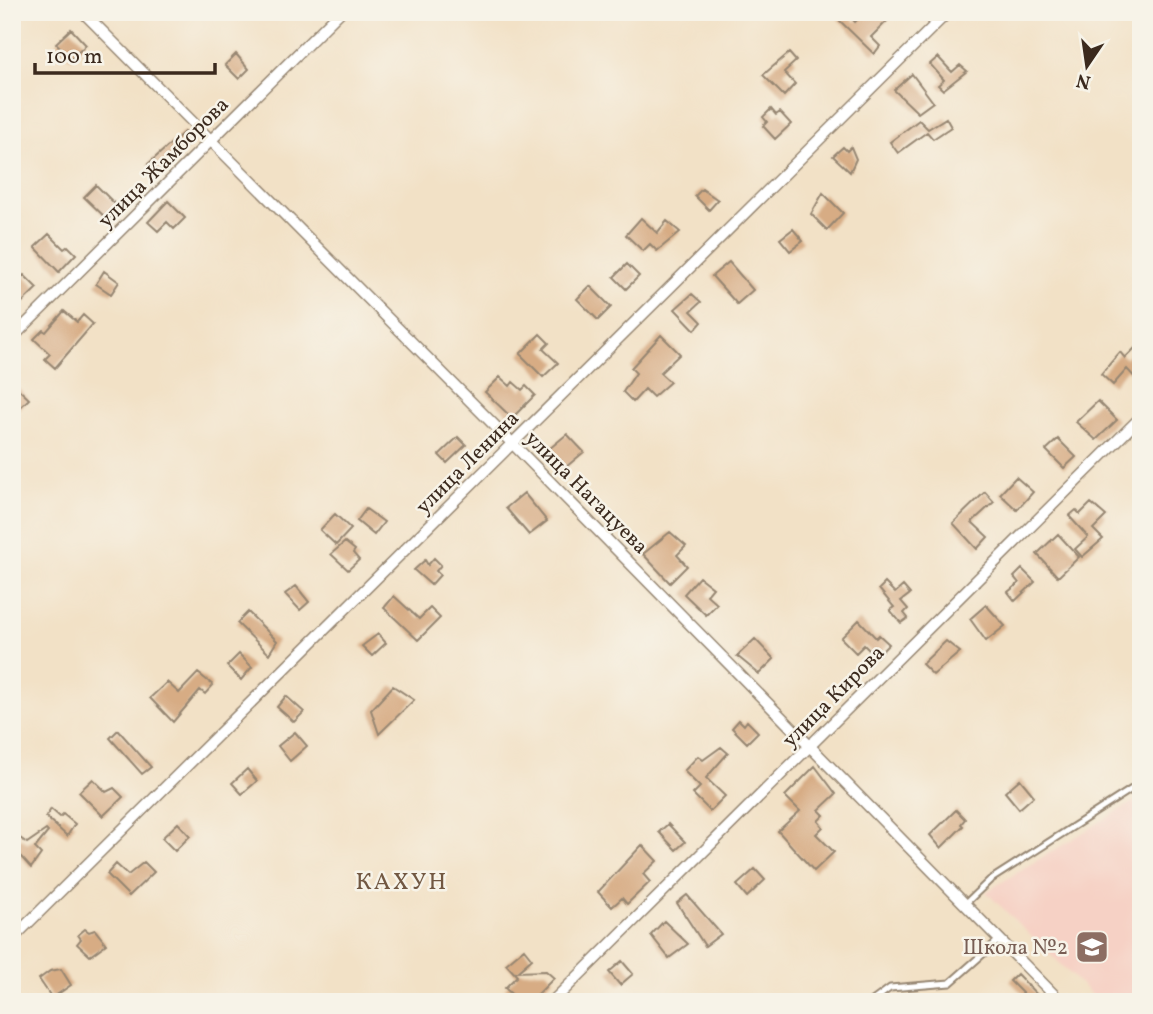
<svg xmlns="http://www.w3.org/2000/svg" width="1153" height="1014" viewBox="0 0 1153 1014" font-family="Vollkorn,serif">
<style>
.built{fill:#f6d1c5}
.building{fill:#d7ac84}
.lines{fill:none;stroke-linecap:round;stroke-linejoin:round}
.lane-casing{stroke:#968672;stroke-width:9}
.street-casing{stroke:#968672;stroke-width:13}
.lane{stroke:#fff;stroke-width:5}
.street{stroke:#fff;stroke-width:10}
.labels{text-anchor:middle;stroke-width:5;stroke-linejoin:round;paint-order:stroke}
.street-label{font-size:21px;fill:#3b2a1e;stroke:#f7f3e8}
.education-label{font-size:21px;fill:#785e54;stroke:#f7f3e8;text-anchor:end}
.quarter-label{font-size:24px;letter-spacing:2px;fill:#725842;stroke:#f7f3e8}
</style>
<rect width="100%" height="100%" fill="#f7f3e8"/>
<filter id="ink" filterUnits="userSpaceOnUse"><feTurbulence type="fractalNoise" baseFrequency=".0143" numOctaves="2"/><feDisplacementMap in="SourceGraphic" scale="14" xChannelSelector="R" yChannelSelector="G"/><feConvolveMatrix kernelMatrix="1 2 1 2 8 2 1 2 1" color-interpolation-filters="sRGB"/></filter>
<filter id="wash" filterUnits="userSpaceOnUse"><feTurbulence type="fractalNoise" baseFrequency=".00686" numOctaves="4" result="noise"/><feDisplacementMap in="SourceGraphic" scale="28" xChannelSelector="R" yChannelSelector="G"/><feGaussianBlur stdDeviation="1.57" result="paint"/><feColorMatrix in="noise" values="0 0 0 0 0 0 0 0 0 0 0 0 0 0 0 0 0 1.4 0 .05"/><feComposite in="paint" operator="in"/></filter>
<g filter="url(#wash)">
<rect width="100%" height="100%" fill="#f2e1c6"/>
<path class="built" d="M 1141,797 L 1141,1002 L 1099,1002 L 986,892 Z"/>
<g id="blocks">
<path class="building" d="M 846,12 L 855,22 L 865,12 L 886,12 L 891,17 L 871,37 L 880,46 L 874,54 L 838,19 Z
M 71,29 L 86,45 L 71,59 L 56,43 Z
M 789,53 L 796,61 L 784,72 L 795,84 L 784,96 L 763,75 Z
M 236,54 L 249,69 L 239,79 L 225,65 Z
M 938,57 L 952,72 L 960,65 L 967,71 L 943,90 L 938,85 L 944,80 L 930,64 Z
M 912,74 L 933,102 L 918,113 L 894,90 Z
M 771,109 L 776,115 L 780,112 L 791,124 L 775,139 L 763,126 L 767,122 L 763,117 Z
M 946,118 L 951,127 L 933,139 L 927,132 L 898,153 L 890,142 L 919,120 L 928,129 Z
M 184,132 L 192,141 L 157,173 L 148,164 Z
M 843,147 L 847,151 L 851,147 L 856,159 L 850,172 L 833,156 Z
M 96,185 L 119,208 L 108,220 L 84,197 Z
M 702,189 L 718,200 L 709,210 L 695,196 Z
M 823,193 L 843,213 L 827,230 L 811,214 Z
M 168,201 L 185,218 L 174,229 L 167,222 L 158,231 L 148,222 Z
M 641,218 L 657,233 L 667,221 L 680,232 L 657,251 L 650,244 L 643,251 L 626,235 Z
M 793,229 L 803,241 L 790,251 L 780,239 Z
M 49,234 L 64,249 L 68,246 L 76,254 L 59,272 L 35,247 Z
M 729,262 L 753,290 L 737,304 L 712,276 Z
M 627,264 L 639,276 L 626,289 L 614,277 Z
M 104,271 L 119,282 L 111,294 L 96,284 Z
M 24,275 L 37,288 L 12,312 L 12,286 Z
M 590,286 L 611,307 L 598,320 L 577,299 Z
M 692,294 L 701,302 L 691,311 L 702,322 L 695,330 L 675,309 Z
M 64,311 L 77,322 L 83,315 L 93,324 L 55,368 L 45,359 L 50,354 L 34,339 L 43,330 L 46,332 Z
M 540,334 L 549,343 L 543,349 L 558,363 L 543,377 L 520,354 Z
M 661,335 L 680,354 L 660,373 L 670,382 L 653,397 L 645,389 L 633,402 L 623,392 L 636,373 L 631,368 Z
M 1141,342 L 1141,384 L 1127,369 L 1113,385 L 1101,374 L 1120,352 L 1125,358 Z
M 500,377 L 510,386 L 513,382 L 522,390 L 526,386 L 535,395 L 512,418 L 485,392 Z
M 12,383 L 29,399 L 12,415 Z
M 1098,401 L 1117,420 L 1096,440 L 1076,422 Z
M 567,434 L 584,452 L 566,467 L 549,449 Z
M 458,437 L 466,445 L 447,463 L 439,455 Z
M 1058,439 L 1076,457 L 1064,468 L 1046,450 Z
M 1016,477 L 1033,492 L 1017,510 L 1000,494 Z
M 985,492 L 994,502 L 972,522 L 988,537 L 977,549 L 953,523 Z
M 524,493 L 547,521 L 529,535 L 506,508 Z
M 1091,503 L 1106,516 L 1093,529 L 1103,539 L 1082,557 L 1075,549 L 1088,537 L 1069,516 L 1076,510 L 1080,514 Z
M 366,509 L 384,522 L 374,535 L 357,521 Z
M 335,514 L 351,529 L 336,545 L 320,530 Z
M 670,532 L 686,546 L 677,555 L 687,566 L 670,583 L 643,554 Z
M 1058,534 L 1079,557 L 1058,577 L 1037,554 Z
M 345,542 L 355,550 L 353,553 L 359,560 L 348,570 L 331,554 Z
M 434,558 L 441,565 L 436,571 L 440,575 L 431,585 L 414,570 L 425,560 L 428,565 Z
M 1022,569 L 1035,582 L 1015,601 L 1008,592 L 1019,583 L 1014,577 Z
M 699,577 L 713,588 L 707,595 L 717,604 L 706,615 L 684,594 Z
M 885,583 L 895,593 L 903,586 L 910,594 L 901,601 L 908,609 L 904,613 L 908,618 L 901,623 L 890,610 L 894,607 L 879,589 Z
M 296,586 L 309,602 L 300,610 L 285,594 Z
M 394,596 L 419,619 L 430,608 L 440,618 L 418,640 L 384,608 Z
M 986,605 L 1005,626 L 986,641 L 970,619 Z
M 248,612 L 277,641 L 269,654 L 237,623 Z
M 859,620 L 876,638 L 879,635 L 889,644 L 876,657 L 864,645 L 856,653 L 841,638 Z
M 378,634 L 386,643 L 372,656 L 362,646 Z
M 755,639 L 774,659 L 759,674 L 737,656 Z
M 946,641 L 960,652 L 933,675 L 922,664 Z
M 239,654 L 252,667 L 241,680 L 227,666 Z
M 198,673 L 213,685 L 205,694 L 200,690 L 173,722 L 150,698 L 167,682 L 179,693 Z
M 393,686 L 414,700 L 379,734 L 371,710 Z
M 286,696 L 304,712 L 294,722 L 277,707 Z
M 739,720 L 744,725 L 747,721 L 758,732 L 747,743 L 732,728 Z
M 118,730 L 151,767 L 142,774 L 110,738 Z
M 295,732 L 307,746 L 290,761 L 278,746 Z
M 721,747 L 728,753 L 706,778 L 725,796 L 710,811 L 693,794 L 700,787 L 684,771 L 698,756 L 703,760 Z
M 815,766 L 836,794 L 819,810 L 824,815 L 818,821 L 823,827 L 816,834 L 834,852 L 814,871 L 778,831 L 800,811 L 785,796 Z
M 247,769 L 257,781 L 242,794 L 232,783 Z
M 93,779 L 106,792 L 114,788 L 123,797 L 103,816 L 79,792 Z
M 1020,779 L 1034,796 L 1019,809 L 1005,792 Z
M 51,809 L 60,817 L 63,814 L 75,824 L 67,836 L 46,817 Z
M 956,810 L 965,819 L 961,824 L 963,826 L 941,848 L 930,835 Z
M 178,823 L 190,836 L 175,851 L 162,838 Z
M 668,824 L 685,842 L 676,850 L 659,832 Z
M 46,830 L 48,832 L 35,848 L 41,854 L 31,868 L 12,847 L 20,838 L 27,843 Z
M 642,845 L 657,861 L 643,874 L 650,882 L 627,904 L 622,898 L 612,907 L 598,892 Z
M 144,862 L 154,872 L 129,896 L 107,874 L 116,864 L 128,875 Z
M 755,869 L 765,880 L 747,897 L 737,885 Z
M 687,895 L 721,934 L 705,946 L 677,903 Z
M 664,921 L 688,944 L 669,958 L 651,935 Z
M 85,929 L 89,932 L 95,930 L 106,944 L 90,956 L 77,944 L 81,939 L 78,935 Z
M 524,949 L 532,959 L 517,972 L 546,971 L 554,978 L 530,1002 L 520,1002 L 505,988 L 517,976 L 506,964 Z
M 622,961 L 633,974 L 620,985 L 609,972 Z
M 61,969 L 71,985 L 52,998 L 39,979 L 50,971 Z
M 1017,974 L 1044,1002 L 1031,1002 L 1010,981 Z"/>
</g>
</g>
<g filter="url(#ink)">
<use href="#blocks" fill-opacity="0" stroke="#968672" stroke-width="2"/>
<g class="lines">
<defs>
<path id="lane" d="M 965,904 L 990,880 L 1141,783
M 871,1002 L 890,988 L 950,983 L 1000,939"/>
<path id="street" d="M 83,12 L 513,444 L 1061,1002
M 12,338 L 340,12
M 12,939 L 948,12
M 552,1002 L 1141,417"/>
</defs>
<use href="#lane" class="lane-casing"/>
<use href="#street" class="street-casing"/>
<use href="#lane" class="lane"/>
<use href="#street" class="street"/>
</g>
</g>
<defs>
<symbol id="school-square" viewBox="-11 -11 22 22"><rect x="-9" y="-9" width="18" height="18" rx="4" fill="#8d6e63" stroke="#f7f3e8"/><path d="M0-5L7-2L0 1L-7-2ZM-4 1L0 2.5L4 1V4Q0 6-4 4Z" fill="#fff"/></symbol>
</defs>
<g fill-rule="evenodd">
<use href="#school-square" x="1073" y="928" width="38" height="38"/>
</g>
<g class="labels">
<g class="street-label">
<text transform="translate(163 162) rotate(-45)" y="7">улица Жамборова</text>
<text transform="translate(467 462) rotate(-45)" y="7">улица Ленина</text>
<text transform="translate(587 492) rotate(45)" y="7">улица Нагацуева</text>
<text transform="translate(833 696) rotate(-45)" y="7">улица Кирова</text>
</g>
<g class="education-label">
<text x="1068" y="954">Школа №2</text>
</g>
<g class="quarter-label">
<text x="402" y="889">КАХУН</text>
</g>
</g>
<rect width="1153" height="1014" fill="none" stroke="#f7f3e8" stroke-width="42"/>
<g transform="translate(1087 66) rotate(193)" stroke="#f7f3e8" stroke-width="5" paint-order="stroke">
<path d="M0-5L12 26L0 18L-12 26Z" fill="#3b2a1e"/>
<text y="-10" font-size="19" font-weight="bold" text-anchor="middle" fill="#3b2a1e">N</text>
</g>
<path d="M35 63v10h180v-10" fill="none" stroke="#3b2a1e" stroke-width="3.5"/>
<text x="46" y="63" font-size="21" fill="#3b2a1e" stroke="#f7f3e8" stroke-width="5" paint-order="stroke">100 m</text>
</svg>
